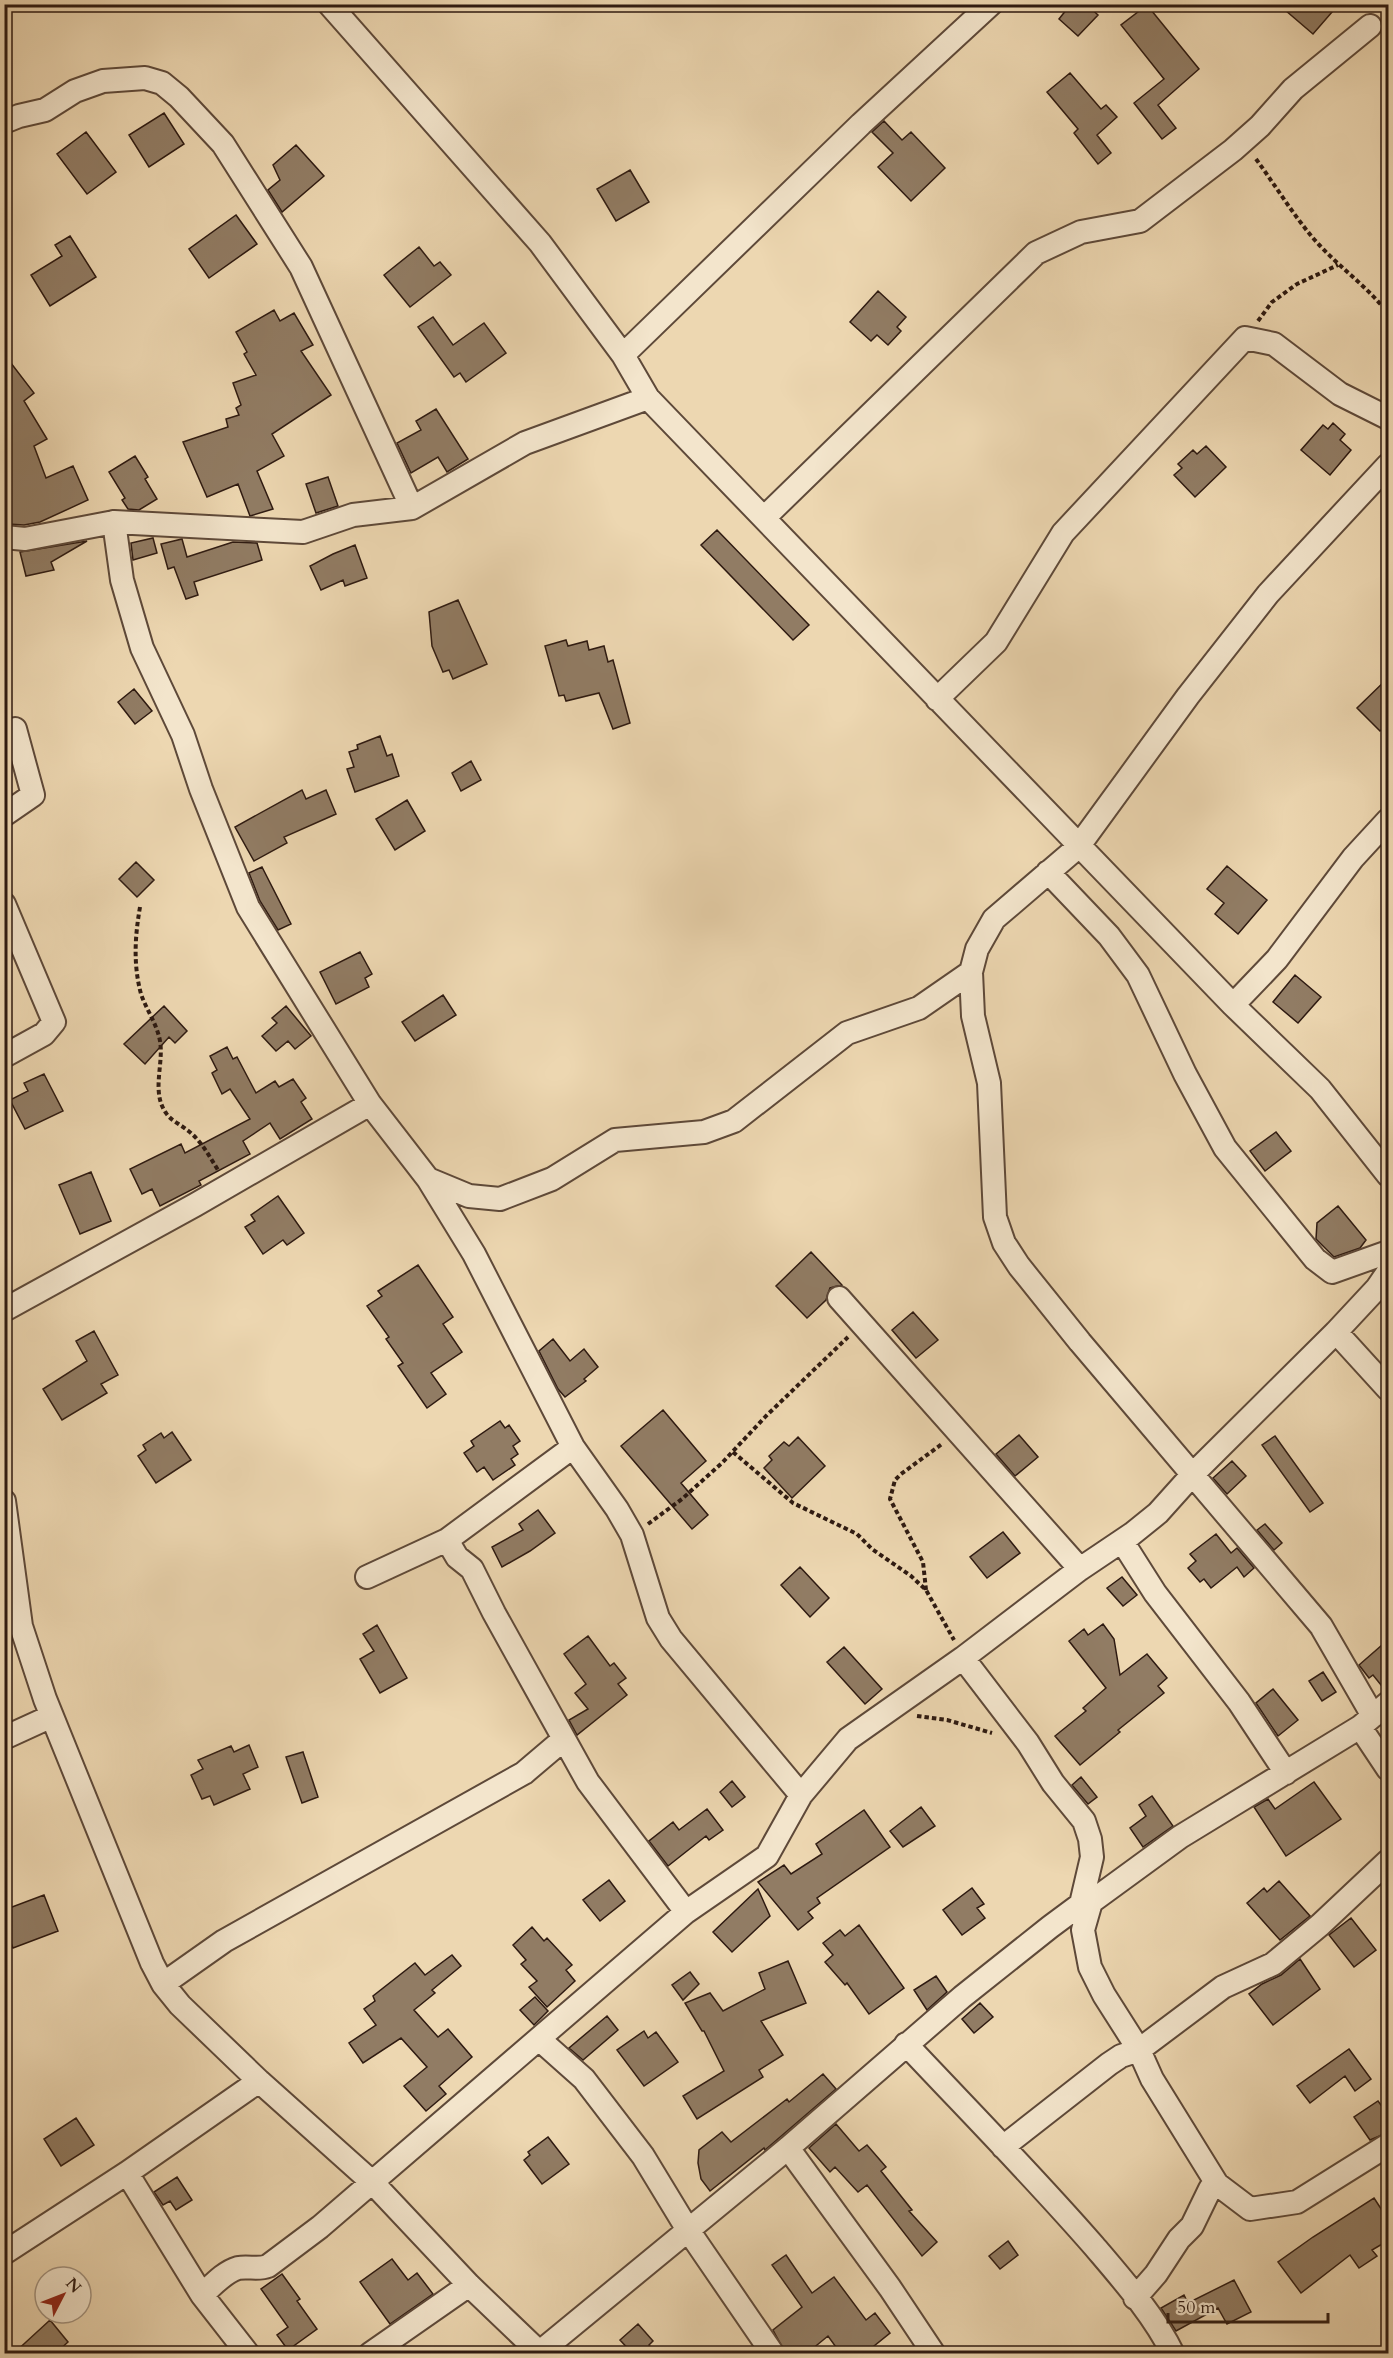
<svg xmlns="http://www.w3.org/2000/svg" width="1393" height="2358" viewBox="0 0 1393 2358" font-family="Cardo,serif">
<style>
.building{fill:#917c64;stroke:#2e1a11;stroke-width:1.5}
.lines{fill:none;stroke-linecap:round;stroke-linejoin:round}
.minor-casing{stroke:#5e4939;stroke-width:26}
.path{stroke:#2e1a11;stroke-width:4;stroke-dasharray:4.5 3;stroke-linecap:butt}
.minor{stroke:#f3e5cc;stroke-width:22}
</style>
<rect width="100%" height="100%" fill="#edd7b1"/>
<filter id="stains"><feTurbulence type="fractalNoise" baseFrequency=".00333" numOctaves="4"/><feColorMatrix values="0 0 0 0 .2 0 0 0 0 .09 0 0 0 0 .02 0 0 0 .5 -.17"/></filter>
<radialGradient id="worn" r=".72"><stop offset=".6" stop-color="#630" stop-opacity="0"/><stop offset="1" stop-color="#630" stop-opacity=".3"/></radialGradient>
<path class="building" d="M 1071,4 L 1086,4 L 1098,15 L 1078,36 L 1059,19 Z
M 1278,4 L 1339,4 L 1313,34 Z
M 1147,5 L 1199,69 L 1158,105 L 1176,128 L 1162,139 L 1134,103 L 1164,79 L 1121,25 Z
M 1070,73 L 1101,109 L 1106,105 L 1117,117 L 1097,135 L 1111,153 L 1098,164 L 1074,133 L 1078,129 L 1047,92 Z
M 164,113 L 184,144 L 149,167 L 129,135 Z
M 884,121 L 902,140 L 911,132 L 945,168 L 911,201 L 878,167 L 893,153 L 872,132 Z
M 86,132 L 116,172 L 87,194 L 57,154 Z
M 296,145 L 324,176 L 282,212 L 268,190 L 280,180 L 273,165 Z
M 630,170 L 649,202 L 616,221 L 597,189 Z
M 236,215 L 257,244 L 209,278 L 189,249 Z
M 70,236 L 96,277 L 50,306 L 31,275 L 62,256 L 55,245 Z
M 419,247 L 434,266 L 440,262 L 451,275 L 410,307 L 384,275 Z
M 878,291 L 906,317 L 897,327 L 901,331 L 888,345 L 877,335 L 871,341 L 850,322 Z
M 274,310 L 280,321 L 294,313 L 313,345 L 301,351 L 331,395 L 272,434 L 284,456 L 257,471 L 273,509 L 250,516 L 238,484 L 207,497 L 183,442 L 228,427 L 226,419 L 239,415 L 236,408 L 241,405 L 233,383 L 256,375 L 244,354 L 247,352 L 236,332 Z
M 433,317 L 453,345 L 484,323 L 506,353 L 466,382 L 460,373 L 454,377 L 418,327 Z
M 4,354 L 34,393 L 24,401 L 47,439 L 34,446 L 46,478 L 73,466 L 88,500 L 40,522 L 24,525 L 8,524 L 4,513 Z
M 436,409 L 468,459 L 447,472 L 438,457 L 411,473 L 397,443 L 421,430 L 416,421 Z
M 1333,423 L 1345,434 L 1340,440 L 1351,450 L 1330,475 L 1301,450 L 1323,425 L 1328,429 Z
M 1206,446 L 1226,467 L 1195,497 L 1174,475 L 1182,468 L 1178,464 L 1193,450 L 1197,454 Z
M 135,456 L 148,477 L 145,479 L 157,499 L 139,510 L 128,509 L 122,500 L 125,498 L 109,472 Z
M 328,477 L 338,506 L 316,513 L 306,484 Z
M 717,530 L 809,625 L 793,640 L 701,545 Z
M 153,538 L 157,553 L 133,560 L 131,543 Z
M 182,539 L 187,557 L 233,542 L 257,543 L 262,560 L 194,582 L 198,595 L 186,599 L 174,567 L 168,569 L 161,544 Z
M 87,541 L 51,562 L 54,570 L 26,576 L 20,552 Z
M 355,545 L 367,578 L 345,586 L 343,580 L 321,590 L 310,566 L 333,554 Z
M 458,600 L 487,664 L 453,679 L 449,670 L 443,672 L 432,646 L 429,612 Z
M 566,640 L 568,646 L 587,641 L 589,650 L 604,646 L 608,662 L 613,660 L 630,723 L 613,729 L 599,693 L 566,701 L 564,695 L 559,696 L 545,646 Z
M 1389,677 L 1389,723 L 1380,731 L 1357,708 Z
M 134,689 L 152,711 L 135,724 L 118,702 Z
M 380,736 L 387,756 L 392,754 L 399,776 L 355,792 L 347,769 L 354,767 L 349,752 L 358,749 L 357,745 Z
M 471,761 L 481,780 L 461,791 L 452,773 Z
M 302,790 L 306,799 L 326,790 L 336,814 L 284,837 L 287,843 L 254,861 L 235,827 Z
M 407,800 L 425,831 L 395,850 L 376,819 Z
M 136,862 L 154,880 L 137,897 L 119,879 Z
M 1227,866 L 1267,900 L 1238,934 L 1215,914 L 1224,903 L 1207,889 Z
M 262,867 L 291,924 L 278,930 L 260,901 L 249,873 Z
M 360,952 L 372,974 L 365,978 L 369,987 L 336,1004 L 320,972 Z
M 1295,975 L 1321,997 L 1298,1023 L 1273,1002 Z
M 443,995 L 456,1015 L 415,1041 L 402,1022 Z
M 164,1006 L 187,1031 L 175,1043 L 169,1037 L 145,1064 L 124,1044 Z
M 286,1006 L 311,1036 L 295,1049 L 288,1041 L 276,1051 L 262,1036 L 277,1023 L 272,1018 Z
M 227,1047 L 233,1059 L 237,1057 L 256,1093 L 275,1081 L 279,1087 L 293,1079 L 306,1098 L 301,1102 L 312,1119 L 280,1139 L 270,1123 L 243,1141 L 250,1154 L 199,1181 L 201,1185 L 160,1206 L 152,1189 L 142,1194 L 130,1169 L 181,1144 L 185,1153 L 250,1119 L 230,1089 L 222,1094 L 212,1073 L 217,1070 L 210,1056 Z
M 44,1074 L 63,1111 L 25,1129 L 10,1100 L 28,1091 L 24,1083 Z
M 1276,1132 L 1291,1151 L 1265,1171 L 1250,1151 Z
M 91,1172 L 111,1221 L 80,1234 L 59,1185 Z
M 278,1196 L 304,1233 L 287,1245 L 283,1240 L 263,1254 L 245,1227 L 255,1221 L 251,1215 Z
M 1338,1206 L 1366,1240 L 1360,1248 L 1334,1257 L 1316,1239 L 1317,1223 Z
M 811,1252 L 842,1285 L 830,1288 L 826,1300 L 807,1318 L 776,1286 Z
M 418,1265 L 453,1317 L 443,1324 L 462,1352 L 431,1373 L 446,1394 L 427,1408 L 398,1366 L 403,1363 L 386,1339 L 389,1337 L 367,1306 L 382,1296 L 378,1291 Z
M 913,1312 L 938,1340 L 916,1358 L 892,1330 Z
M 94,1331 L 118,1375 L 101,1384 L 107,1393 L 62,1420 L 43,1389 L 87,1361 L 76,1341 Z
M 553,1339 L 570,1361 L 584,1349 L 598,1367 L 584,1379 L 586,1381 L 565,1397 L 558,1389 L 539,1351 Z
M 663,1410 L 706,1461 L 681,1483 L 708,1515 L 692,1529 L 621,1446 Z
M 500,1421 L 505,1428 L 509,1425 L 520,1441 L 513,1446 L 518,1454 L 511,1459 L 515,1465 L 493,1480 L 484,1467 L 477,1472 L 464,1453 L 474,1446 L 471,1441 Z
M 172,1432 L 191,1460 L 156,1483 L 138,1456 L 146,1450 L 143,1445 L 161,1433 L 164,1438 Z
M 1019,1435 L 1038,1457 L 1015,1476 L 996,1454 Z
M 1275,1436 L 1323,1503 L 1310,1512 L 1262,1445 Z
M 798,1437 L 825,1466 L 792,1498 L 764,1468 L 772,1460 L 769,1456 L 784,1442 L 789,1446 Z
M 1232,1461 L 1246,1476 L 1227,1494 L 1213,1478 Z
M 538,1510 L 555,1533 L 530,1551 L 502,1567 L 492,1547 L 523,1530 L 519,1524 Z
M 1265,1524 L 1282,1543 L 1274,1550 L 1257,1530 Z
M 1003,1532 L 1020,1553 L 987,1578 L 970,1557 Z
M 1216,1534 L 1231,1553 L 1237,1548 L 1254,1568 L 1244,1577 L 1237,1567 L 1211,1588 L 1204,1579 L 1200,1582 L 1188,1568 L 1196,1561 L 1190,1554 Z
M 800,1567 L 829,1598 L 810,1617 L 781,1585 Z
M 1122,1577 L 1137,1595 L 1123,1606 L 1107,1588 Z
M 1103,1624 L 1114,1639 L 1120,1675 L 1147,1654 L 1167,1678 L 1158,1686 L 1164,1693 L 1118,1730 L 1120,1732 L 1080,1765 L 1055,1736 L 1086,1711 L 1083,1708 L 1106,1688 L 1069,1641 L 1084,1629 L 1088,1635 Z
M 377,1625 L 407,1678 L 380,1693 L 360,1659 L 374,1651 L 363,1634 Z
M 588,1636 L 610,1666 L 614,1663 L 626,1678 L 618,1684 L 627,1695 L 577,1735 L 569,1720 L 588,1709 L 575,1693 L 586,1684 L 564,1654 Z
M 1389,1639 L 1389,1690 L 1385,1690 L 1373,1675 L 1369,1678 L 1359,1665 Z
M 844,1647 L 882,1689 L 865,1704 L 827,1662 Z
M 1323,1672 L 1336,1692 L 1322,1701 L 1309,1681 Z
M 1273,1689 L 1298,1720 L 1278,1736 L 1256,1703 Z
M 249,1745 L 258,1767 L 243,1774 L 250,1789 L 214,1805 L 210,1796 L 202,1799 L 191,1775 L 203,1769 L 198,1760 L 231,1746 L 234,1752 Z
M 303,1752 L 318,1797 L 302,1803 L 286,1757 Z
M 1081,1777 L 1097,1797 L 1088,1804 L 1072,1785 Z
M 732,1781 L 745,1797 L 732,1807 L 720,1792 Z
M 1314,1782 L 1341,1819 L 1286,1856 L 1254,1807 L 1268,1799 L 1275,1809 Z
M 1152,1796 L 1173,1826 L 1143,1847 L 1130,1828 L 1146,1816 L 1139,1805 Z
M 921,1807 L 935,1826 L 903,1847 L 890,1831 Z
M 707,1809 L 723,1830 L 709,1840 L 706,1836 L 668,1866 L 649,1841 L 673,1822 L 679,1830 Z
M 864,1810 L 890,1847 L 817,1898 L 820,1903 L 808,1912 L 813,1918 L 798,1930 L 758,1882 L 784,1865 L 791,1874 L 822,1854 L 816,1844 Z
M 609,1880 L 625,1901 L 600,1921 L 583,1900 Z
M 1279,1881 L 1310,1916 L 1280,1940 L 1247,1903 L 1264,1888 L 1267,1892 Z
M 972,1888 L 984,1904 L 977,1908 L 985,1918 L 962,1935 L 943,1910 Z
M 758,1889 L 770,1916 L 732,1952 L 713,1932 Z
M 44,1895 L 58,1931 L 13,1948 L 4,1925 L 4,1910 Z
M 1351,1918 L 1376,1950 L 1354,1967 L 1329,1935 Z
M 859,1925 L 904,1988 L 869,2014 L 847,1983 L 845,1985 L 825,1962 L 833,1955 L 823,1943 L 840,1930 L 845,1936 Z
M 532,1927 L 544,1941 L 547,1938 L 572,1965 L 566,1970 L 575,1981 L 547,2007 L 529,1987 L 537,1981 L 521,1964 L 526,1960 L 513,1945 Z
M 452,1955 L 461,1966 L 432,1990 L 435,1993 L 414,2010 L 438,2037 L 448,2029 L 472,2057 L 439,2086 L 446,2094 L 426,2111 L 404,2086 L 427,2067 L 401,2038 L 363,2063 L 349,2043 L 376,2025 L 364,2009 L 375,2001 L 373,1996 L 415,1963 L 425,1975 Z
M 1300,1959 L 1320,1989 L 1273,2025 L 1249,1994 L 1262,1984 L 1281,1975 Z
M 788,1961 L 806,2003 L 761,2021 L 783,2055 L 759,2070 L 763,2077 L 697,2119 L 683,2096 L 724,2071 L 704,2031 L 702,2031 L 685,2003 L 710,1993 L 723,2011 L 765,1989 L 759,1973 Z
M 690,1972 L 699,1984 L 683,2000 L 672,1985 Z
M 936,1976 L 947,1992 L 927,2010 L 914,1990 Z
M 535,1997 L 548,2011 L 534,2025 L 520,2010 Z
M 980,2003 L 993,2017 L 974,2033 L 962,2019 Z
M 607,2016 L 618,2030 L 583,2060 L 569,2048 Z
M 644,2031 L 648,2038 L 656,2032 L 678,2062 L 644,2086 L 617,2050 Z
M 1349,2049 L 1371,2079 L 1355,2091 L 1345,2076 L 1310,2103 L 1297,2086 Z
M 823,2074 L 836,2089 L 765,2150 L 764,2148 L 710,2191 L 701,2179 L 698,2163 L 699,2150 L 722,2132 L 731,2142 L 787,2099 L 789,2102 Z
M 1378,2101 L 1389,2116 L 1389,2132 L 1370,2140 L 1354,2117 Z
M 76,2118 L 94,2145 L 61,2166 L 44,2139 Z
M 836,2124 L 859,2151 L 867,2145 L 886,2167 L 881,2171 L 912,2210 L 909,2211 L 937,2242 L 922,2256 L 867,2185 L 858,2192 L 835,2167 L 830,2172 L 809,2148 Z
M 548,2137 L 569,2164 L 542,2184 L 524,2160 L 530,2155 L 528,2152 Z
M 177,2177 L 192,2200 L 176,2210 L 170,2201 L 163,2205 L 154,2192 Z
M 1374,2198 L 1389,2221 L 1389,2240 L 1372,2250 L 1377,2256 L 1359,2268 L 1350,2255 L 1301,2293 L 1278,2262 L 1313,2237 Z
M 1008,2241 L 1018,2255 L 1000,2269 L 989,2256 Z
M 786,2255 L 812,2293 L 834,2277 L 866,2320 L 875,2313 L 890,2333 L 864,2354 L 841,2354 L 828,2336 L 806,2354 L 786,2354 L 773,2330 L 802,2307 L 772,2265 Z
M 392,2259 L 408,2280 L 417,2273 L 433,2294 L 390,2324 L 360,2282 Z
M 282,2274 L 300,2299 L 297,2301 L 317,2329 L 288,2350 L 277,2335 L 288,2327 L 261,2289 Z
M 1234,2280 L 1251,2312 L 1227,2324 L 1218,2308 L 1176,2331 L 1161,2308 L 1184,2295 L 1188,2303 Z
M 50,2320 L 68,2342 L 55,2354 L 13,2354 Z
M 638,2324 L 653,2341 L 649,2345 L 657,2354 L 633,2354 L 620,2340 Z"/>
<g class="lines">
<defs>
<path id="minor" d="M 329,4 L 540,243 L 623,355 L 648,398 L 1233,1005 L 1277,959 L 1353,858 L 1388,820
M 4,122 L 19,116 L 45,110 L 75,91 L 103,81 L 145,78 L 162,83 L 179,97 L 223,144 L 301,267 L 412,508
M 623,355 L 861,124 L 991,4
M 764,518 L 1036,253 L 1081,232 L 1140,221 L 1233,150 L 1260,126 L 1293,89 L 1370,26
M 114,522 L 122,580 L 142,648 L 183,735 L 201,789 L 248,907 L 370,1104 L 428,1179 L 474,1254 L 573,1447 L 617,1509 L 632,1535 L 658,1618 L 671,1639 L 801,1795
M 4,537 L 25,539 L 114,522 L 303,532 L 353,515 L 412,508 L 525,443 L 648,398
M 937,699 L 996,642 L 1063,533 L 1245,338 L 1274,344 L 1340,394 L 1388,418
M 4,815 L 33,795 L 15,729
M 1048,872 L 1109,936 L 1138,975 L 1185,1074 L 1225,1148 L 1315,1259 L 1332,1272 L 1388,1252
M 4,904 L 54,1022 L 44,1034 L 4,1056
M 1233,1005 L 1320,1089 L 1388,1175
M 428,1179 L 469,1196 L 500,1199 L 552,1179 L 615,1140 L 704,1132 L 734,1121 L 847,1033 L 919,1008 L 971,972
M 839,1298 L 1080,1569
M 4,1310 L 195,1205 L 370,1104
M 1336,1332 L 1388,1389
M 4,1501 L 21,1626 L 45,1699 L 152,1963 L 163,1984 L 180,2005 L 259,2081 L 373,2183 L 469,2285 L 541,2354
M 447,1540 L 457,1557 L 472,1569 L 494,1613 L 588,1782 L 686,1912
M 1122,1541 L 1155,1593 L 1239,1702 L 1286,1773
M 367,1577 L 447,1540 L 573,1447
M 963,1658 L 1028,1743 L 1053,1783 L 1084,1821 L 1090,1839 L 1092,1857 L 1081,1904
M 1373,1716 L 1321,1626 L 1080,1342 L 1019,1266 L 1004,1243 L 995,1217 L 989,1083 L 973,1016 L 971,972 L 977,949 L 994,919 L 1078,847 L 1188,696 L 1268,594 L 1388,465
M 1360,1727 L 1388,1769
M 4,1738 L 52,1716
M 1091,1902 L 1083,1930 L 1090,1967 L 1104,1995 L 1139,2050 L 1152,2079 L 1217,2184 L 1250,2209 L 1297,2202 L 1388,2145
M 163,1984 L 224,1941 L 524,1773 L 564,1739
M 539,2039 L 584,2079 L 643,2156 L 688,2230 L 773,2354
M 906,2044 C 969,2111 1034,2177 1094,2246 C 1122,2279 1154,2315 1173,2354
M 1003,2147 L 1109,2064 L 1121,2056 L 1139,2050 L 1223,1987 L 1273,1964 L 1320,1925 L 1388,1861
M 788,2148 L 890,2288 L 934,2354
M 127,2173 L 202,2295 L 248,2354
M 4,2253 L 127,2173 L 259,2081
M 202,2295 C 212,2286 224,2272 238,2268 C 249,2266 258,2270 268,2266 L 320,2227 L 686,1912 L 767,1856 L 801,1795 L 848,1739 L 963,1658 L 1080,1569 L 1132,1534 L 1158,1513 L 1193,1474 L 1336,1332 L 1377,1288 L 1388,1272
M 1135,2298 L 1156,2274 L 1179,2239 L 1192,2226 L 1210,2189 L 1217,2184
M 540,2352 L 788,2148 L 962,1997 L 1050,1927 L 1081,1904 L 1091,1902 L 1180,1837 L 1360,1727 L 1388,1703
M 370,2354 L 469,2285"/>
</defs>
<use href="#minor" class="minor-casing"/>
<path class="path" d="M 1256,159 C 1275,185 1292,213 1313,238 C 1336,265 1366,285 1388,313
M 1258,321 L 1272,302 L 1297,284 L 1338,265
M 140,907 C 135,936 133,964 141,994 C 146,1009 157,1024 160,1041 C 164,1064 151,1092 166,1113 C 171,1121 180,1124 187,1130 C 201,1140 209,1156 218,1170
M 733,1452 L 793,1503 L 857,1534 L 872,1549 L 911,1576 L 926,1590 L 954,1640
M 648,1524 L 682,1499 L 722,1463 L 766,1416 L 848,1337
M 926,1590 L 923,1562 L 890,1499 L 895,1480 L 901,1474 L 942,1444
M 917,1716 L 947,1720 L 992,1733"/>
<use href="#minor" class="minor"/>
</g>
<rect width="1393" height="2358" fill="none" stroke="#edd7b1" stroke-width="24"/>
<rect x="6" y="6" width="1381" height="2346" fill="none" stroke="#2e1a11" stroke-width="3"/>
<rect x="12" y="12" width="1369" height="2334" fill="none" stroke="#2e1a11" stroke-width="1.5"/>
<g transform="translate(63 2295) rotate(48)"><circle r="28" fill="#f3e5cc" stroke="#a49481" stroke-width="1.5"/>
<path d="M0-4.5L10 22L0 15L-10 22Z" fill="#8f2418"/>
<text y="-9" font-size="16" font-weight="bold" text-anchor="middle" fill="#2e1a11">N</text>
</g>
<path d="M1168 2313v9h160v-9" fill="none" stroke="#2e1a11" stroke-width="3"/>
<text x="1177" y="2313" font-size="18" fill="#2e1a11" stroke="#f3e5cc" stroke-width="4.5" paint-order="stroke">50 m</text>
<rect width="100%" height="100%" filter="url(#stains)"/>
<rect width="100%" height="100%" fill="url(#worn)"/>
</svg>
